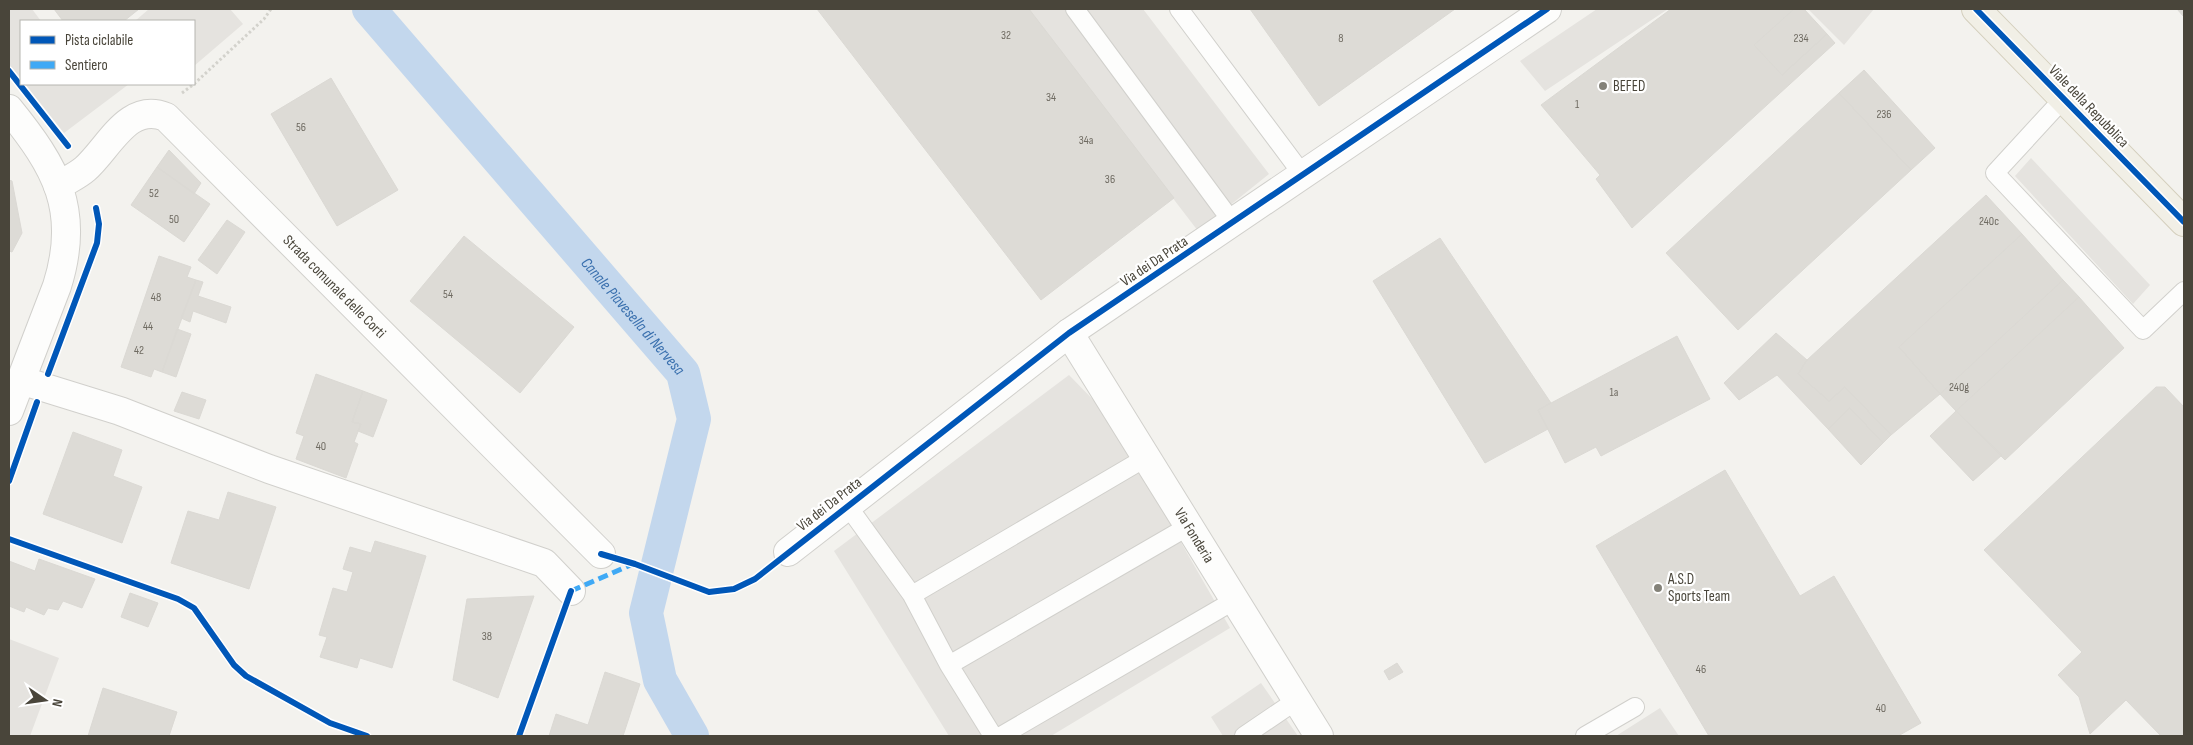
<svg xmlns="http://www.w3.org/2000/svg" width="2193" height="745" viewBox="0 0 2193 745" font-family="'Sofia Sans Condensed',sans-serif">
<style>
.parking{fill:#e5e3df}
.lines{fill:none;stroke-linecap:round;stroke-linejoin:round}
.canal{stroke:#c3d7ed;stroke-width:34}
.building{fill:#dddbd6;stroke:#dbd9d4}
.lane-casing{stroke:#d1d0cc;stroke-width:20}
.street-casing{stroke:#d1d0cc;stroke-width:30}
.primary-casing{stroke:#d4cfbd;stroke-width:30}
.path{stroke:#d3d2cc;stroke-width:3;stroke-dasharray:2.5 2.5;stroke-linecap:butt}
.lane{stroke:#fdfdfc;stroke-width:18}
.street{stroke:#fdfdfc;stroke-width:28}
.primary{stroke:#f1efe6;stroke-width:28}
.quiet{stroke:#3fa9f5;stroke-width:5;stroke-dasharray:10 5;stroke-linecap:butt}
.cycleway-casing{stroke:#fff;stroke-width:9}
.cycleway{stroke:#0057b8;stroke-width:6}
.poi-dot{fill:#848279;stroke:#fff;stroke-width:2}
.labels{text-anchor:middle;stroke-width:4.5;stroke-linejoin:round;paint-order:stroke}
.number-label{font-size:12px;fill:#6f6b62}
.poi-label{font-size:15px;fill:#49453a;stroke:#fff;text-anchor:start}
.street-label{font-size:15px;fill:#49453a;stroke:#fff}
.water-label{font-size:16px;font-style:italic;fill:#3a70ae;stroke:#fff}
</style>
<rect width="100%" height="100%" fill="#f3f2ee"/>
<path class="parking" d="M 9,9 L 32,9 L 41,21 L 21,21 L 21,79 L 9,64 Z
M 149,9 L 230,9 L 243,24 L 194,66 L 194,21 L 135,21 Z
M 1028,9 L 1143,9 L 1269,174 L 1198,231 Z
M 1597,9 L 1668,9 L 1545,91 L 1520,61 Z
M 1808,9 L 1874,9 L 1844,45 Z
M 25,84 L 129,84 L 64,133 Z
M 2031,158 L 2150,285 L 2133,304 L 2015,176 Z
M 1069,375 L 1108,415 L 1230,628 L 1051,736 L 949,736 L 834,551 Z
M 9,639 L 59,658 L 30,736 L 9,736 Z
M 1261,683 L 1298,736 L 1223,736 L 1211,717 Z
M 1660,708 L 1679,736 L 1616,736 Z"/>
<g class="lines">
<path class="canal" id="s1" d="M 369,9 L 683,373 L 694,419 L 646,613 L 660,680 L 692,736"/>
</g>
<path class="building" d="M 54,9 L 139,9 L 124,21 L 63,21 Z
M 817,9 L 1029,9 L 1174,198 L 1041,300 Z
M 1250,9 L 1455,9 L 1319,106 Z
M 1671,9 L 1794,9 L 1754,45 L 1782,75 L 1827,34 L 1835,43 L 1632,228 L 1596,179 L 1600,175 L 1541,105 Z
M 1794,9 L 1804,9 L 1827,34 L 1782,75 L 1754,45 Z
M 2177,9 L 2184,9 L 2184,17 Z
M 1864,70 L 1935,148 L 1911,170 L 1839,93 Z
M 331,78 L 398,190 L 337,226 L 271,114 Z
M 1839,93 L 1911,170 L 1738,330 L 1666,253 Z
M 169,150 L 201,183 L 194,194 L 157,167 Z
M 157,167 L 210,204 L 184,242 L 131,205 Z
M 9,180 L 12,181 L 22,233 L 12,252 L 9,251 Z
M 1986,195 L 2022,234 L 1899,347 L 1940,394 L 1891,435 L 1845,387 L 1829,401 L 1798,374 L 1807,360 Z
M 227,220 L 245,232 L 217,274 L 198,260 Z
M 2022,234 L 2063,280 L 1940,394 L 1899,347 Z
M 464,236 L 574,327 L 520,393 L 410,301 Z
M 1440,238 L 1551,403 L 1538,410 L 1548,429 L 1485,463 L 1373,281 Z
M 159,256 L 191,267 L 187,277 L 196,280 L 162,372 L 154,369 L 151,377 L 121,367 Z
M 196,280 L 203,282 L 198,296 L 231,307 L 226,323 L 193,311 L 190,322 L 181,318 Z
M 2063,280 L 2079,297 L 1956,411 L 1940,394 Z
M 2079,297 L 2124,348 L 2005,460 L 1956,411 Z
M 177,329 L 191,334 L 176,377 L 162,372 Z
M 1776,333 L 1807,360 L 1798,374 L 1829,401 L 1845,387 L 1891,435 L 1883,443 L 1850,408 L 1828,429 L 1777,375 L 1739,400 L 1724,383 Z
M 1677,336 L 1710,399 L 1601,456 L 1596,447 L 1565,463 L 1538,410 Z
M 316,374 L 363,391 L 352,422 L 361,424 L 354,442 L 358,444 L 346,478 L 296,459 L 304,436 L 296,433 Z
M 2156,387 L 2165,387 L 2184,407 L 2184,736 L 2161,736 L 2126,700 L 2090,734 L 2079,697 L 2058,675 L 2082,652 L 1984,550 Z
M 363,391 L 387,400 L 373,437 L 358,431 L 361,424 L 352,422 Z
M 182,392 L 206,400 L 199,419 L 174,411 Z
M 1850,408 L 1883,443 L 1861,465 L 1828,429 Z
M 1956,411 L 2002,455 L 1973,481 L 1930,436 Z
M 73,432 L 122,450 L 113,476 L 142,487 L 122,543 L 43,514 Z
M 1725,470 L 1800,596 L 1834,576 L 1921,723 L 1898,736 L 1709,736 L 1596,546 Z
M 228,492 L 276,507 L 249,589 L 171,563 L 188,511 L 219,520 Z
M 375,541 L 426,556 L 392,668 L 360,658 L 357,668 L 320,657 L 327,637 L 319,635 L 333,588 L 347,592 L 353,572 L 343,569 L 350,547 L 371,553 Z
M 39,559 L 95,579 L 82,608 L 63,601 L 58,610 L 48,608 L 44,615 L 26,607 L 24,612 L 9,606 L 9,561 L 35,571 Z
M 130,593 L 158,603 L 148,627 L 121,617 Z
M 534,596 L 498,698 L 453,680 L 467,599 Z
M 1397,663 L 1403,672 L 1389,680 L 1384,671 Z
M 605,672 L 640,684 L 623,736 L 549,736 L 556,714 L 588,725 Z
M 103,688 L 177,712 L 169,736 L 88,736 Z"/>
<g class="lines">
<defs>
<path id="lane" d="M 1075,9 L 1233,223
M 1179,9 L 1303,175
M 2064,98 L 1995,173 L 2143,330 L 2184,291
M 847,505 L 912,595
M 949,665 L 912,595 L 1147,457
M 993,736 L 949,665 L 1189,526
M 1001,736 L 1235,600
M 1244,736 L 1297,700
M 1585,736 L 1635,707"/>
<g id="street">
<path d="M 9,109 C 56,167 81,210 57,286 L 9,411"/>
<path id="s2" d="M 58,186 C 67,180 77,176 85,169 C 109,148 128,101 166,117 L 601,554"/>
<path id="s3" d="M 1069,333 L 1319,736"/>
<path d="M 20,380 L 120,411 L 269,469 L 544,563 L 571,591"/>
<path d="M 788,552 L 1069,333 L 1547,9"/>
</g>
<path id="primary" d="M 1976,9 L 2184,222"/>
</defs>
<use href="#lane" class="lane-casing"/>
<use href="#street" class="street-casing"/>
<use href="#primary" class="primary-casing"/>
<path class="path" d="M 194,84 L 264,19 L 271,9
M 182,93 L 194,84"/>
<use href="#lane" class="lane"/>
<use href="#street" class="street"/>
<use href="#primary" class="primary"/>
<path class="quiet" d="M 571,591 L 633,564"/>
<defs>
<path id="cycleway" d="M 1976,9 L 2184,222
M 9,71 L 68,146
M 48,374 L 97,243 L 99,224 L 96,208
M 9,481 L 37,402
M 9,539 L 178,599 L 194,608 L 234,665 L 246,676 L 330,723 L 367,736
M 601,554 L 635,564 L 709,592 L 734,589 L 755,579 L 1069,333 L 1547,9
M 519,736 L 571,591"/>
</defs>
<use href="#cycleway" class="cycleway-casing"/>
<use href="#cycleway" class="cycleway"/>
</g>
<g class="poi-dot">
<circle cx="1603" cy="86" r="5"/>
<circle cx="1658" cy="588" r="5"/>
</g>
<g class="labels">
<g class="number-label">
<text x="1006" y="39">32</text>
<text x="1341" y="42">8</text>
<text x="1801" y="42">234</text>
<text x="1051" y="101">34</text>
<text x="1577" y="108">1</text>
<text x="1884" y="118">236</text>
<text x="301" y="131">56</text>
<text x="1086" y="144">34a</text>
<text x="1110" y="183">36</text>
<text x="154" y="197">52</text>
<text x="174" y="223">50</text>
<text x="1989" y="225">240c</text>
<text x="448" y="298">54</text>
<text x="156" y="301">48</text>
<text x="148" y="330">44</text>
<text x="139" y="354">42</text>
<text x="1959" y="391">240g</text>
<text x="1614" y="396">1a</text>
<text x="321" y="450">40</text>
<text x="487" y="640">38</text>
<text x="1701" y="673">46</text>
<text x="1881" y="712">40</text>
</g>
<g class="poi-label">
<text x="1613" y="91">BEFED</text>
<text x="1668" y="584">A.S.D<tspan x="1668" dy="17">Sports Team</tspan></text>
</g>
<g class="street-label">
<text transform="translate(2089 106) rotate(46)" y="5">Viale della Repubblica</text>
<text transform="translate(1154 261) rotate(-34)" y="5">Via dei Da Prata</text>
<text dy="5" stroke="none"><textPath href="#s2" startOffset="375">Strada comunale delle Corti</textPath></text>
<text transform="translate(829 504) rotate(-38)" y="5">Via dei Da Prata</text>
<text dy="5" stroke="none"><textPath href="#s3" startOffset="238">Via Fonderia</textPath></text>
</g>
<g class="water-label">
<text dy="6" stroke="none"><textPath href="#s1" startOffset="405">Canale Piavesella di Nervesa</textPath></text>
</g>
</g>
<rect width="2193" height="745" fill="none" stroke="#49453a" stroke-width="20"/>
<rect x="20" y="20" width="175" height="65" fill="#ffffff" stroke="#b6b5b0"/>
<rect x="30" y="36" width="25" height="8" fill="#0057b8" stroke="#b6b5b0"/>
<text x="65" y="45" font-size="15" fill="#49453a">Pista ciclabile</text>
<rect x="30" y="61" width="25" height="8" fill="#3fa9f5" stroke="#b6b5b0"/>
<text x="65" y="70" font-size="15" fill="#49453a">Sentiero</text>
<g transform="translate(45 700) rotate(103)" stroke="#ffffff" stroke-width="4" paint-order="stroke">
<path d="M0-4L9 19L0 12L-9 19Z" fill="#49453a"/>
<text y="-8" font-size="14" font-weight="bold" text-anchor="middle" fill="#49453a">N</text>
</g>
</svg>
